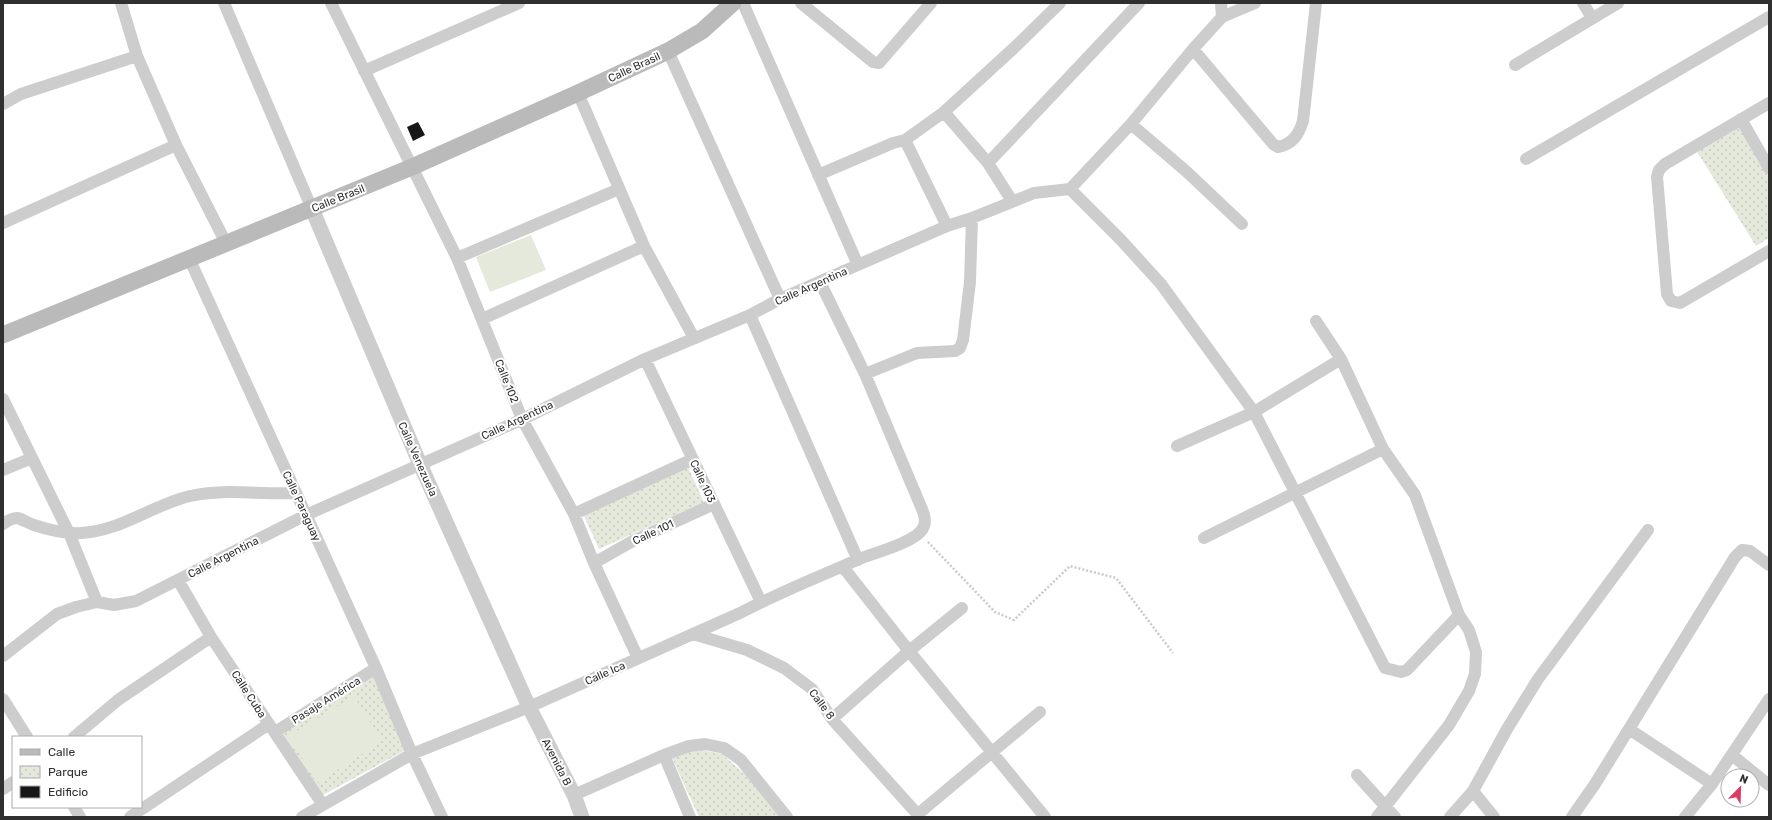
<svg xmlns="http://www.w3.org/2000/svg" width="1772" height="820" viewBox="0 0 1772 820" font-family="Rubik,sans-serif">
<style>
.park{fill:url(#park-dots)}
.pitch{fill:#e5e9dc}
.building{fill:#171717}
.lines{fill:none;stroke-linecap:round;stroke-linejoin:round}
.path{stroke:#cacaca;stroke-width:2.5;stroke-dasharray:2 2;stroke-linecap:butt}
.minor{stroke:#cdcdcd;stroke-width:12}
.tertiary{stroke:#cdcdcd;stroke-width:15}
.secondary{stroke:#bababa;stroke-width:17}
.labels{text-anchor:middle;stroke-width:4;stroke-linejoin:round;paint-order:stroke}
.street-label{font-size:11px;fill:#303030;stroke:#fff}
</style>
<defs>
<pattern id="park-dots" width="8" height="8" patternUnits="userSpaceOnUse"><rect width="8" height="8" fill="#e5e9dc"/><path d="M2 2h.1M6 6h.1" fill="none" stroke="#c5c8bd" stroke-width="1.8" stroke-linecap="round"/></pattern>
</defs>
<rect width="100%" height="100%" fill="#fff"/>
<path class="park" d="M 1744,123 L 1769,166 L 1769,238 L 1756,246 L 1696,150 Z
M 688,467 L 704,502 L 599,549 L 583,514 Z
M 373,676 L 406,750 L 321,796 L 281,733 Z
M 697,749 L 722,754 L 748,777 L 781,817 L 699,817 L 672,758 Z"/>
<path class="pitch" d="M 531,235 L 546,270 L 490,292 L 476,257 Z
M 354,696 L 382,741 L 317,783 L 288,736 Z"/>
<path class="building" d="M 418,122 L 425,135 L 413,141 L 407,127 Z"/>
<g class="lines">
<path class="path" d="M 928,542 L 995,612 L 1014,620 L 1070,566 L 1116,578 L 1173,653"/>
<path class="minor" d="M 121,3 L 137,56 L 176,145 L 226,243
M 224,3 L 312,209
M 331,3 L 457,258 L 522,419 L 574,514 L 594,563 L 638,658
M 743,3 L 858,265
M 801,3 L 873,62 L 879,63 L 931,3
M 1221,3 L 1222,17
M 1583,3 L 1592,18
M 1193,49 L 1273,144 L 1278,147 C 1293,144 1299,134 1303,121 L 1316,3
M 668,51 L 780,299
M 1515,65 L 1618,3
M 364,71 L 519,3
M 578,93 L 644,246 L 694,338
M 1769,103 L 1665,164 L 1659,170 L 1657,177 L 1667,294 L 1671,301 L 1680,303 L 1769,251
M 3,104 L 21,94 L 137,56
M 1741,119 L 1769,168
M 1131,124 L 1187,172 L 1242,224
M 905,140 L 947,226
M 1526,159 L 1769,17
M 988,163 L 1139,3
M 818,175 L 893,143 L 905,140 L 944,112
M 1070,189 L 1121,240 L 1161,284 L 1254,412 L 1385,668 L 1401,672 L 1407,670 L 1459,615
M 1012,201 L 988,163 L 944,112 L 1015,47 L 1060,3
M 3,223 L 176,145
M 189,258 L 376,668 L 412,754 L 442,817
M 457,258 L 619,189
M 750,315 L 858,560
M 482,319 L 644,246
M 1316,321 L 1341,359 L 1383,449 L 1415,495 L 1459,615 L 1469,630 L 1476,652 L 1475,674 L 1469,691 L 1449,725 L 1377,817
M 645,359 L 761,602
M 865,374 L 917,353 L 955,351 L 960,348 L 963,340 L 970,282 L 972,218
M 3,399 L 69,533 L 97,602
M 1177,446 L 1254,412 L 1341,359
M 3,470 L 32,458
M 574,514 L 693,459
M 3,524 C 7,521 12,518 17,518 C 22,519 28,523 34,525 C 49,530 65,534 81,533 C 121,531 152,505 190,496 C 225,488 260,495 296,493
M 1204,538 L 1383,449
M 594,563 L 631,542 L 714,504
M 843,567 L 909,651 L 1045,817
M 178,580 L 211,637 L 323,805
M 693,634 L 747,650 L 784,668 L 812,689 L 832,719 L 920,817
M 3,656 L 57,614 L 76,607 L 97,602 L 114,605 L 136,601 L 306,515 L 523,419 L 645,359 L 750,315 L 780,299 L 947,226 L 972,218 L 1034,193 L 1070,189 L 1131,124 L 1193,49 L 1222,17 L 1255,3
M 3,699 L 27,737
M 832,719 L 909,651 L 962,608
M 1629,729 L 1712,784
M 275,732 L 376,668
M 74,737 L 118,700 L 211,637
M 664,755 L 690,817
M 1732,755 L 1769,785
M 1357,775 L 1395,817
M 3,789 L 13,782
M 1473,791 L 1494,817
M 574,795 L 664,755 L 689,746 L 705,744 L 724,748 L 741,760 L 787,817
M 74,807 L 80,817
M 918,814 L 1040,712
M 130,817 L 269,724
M 302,817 L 412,754 L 529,707 L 740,613 C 778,593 818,577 857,560 C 873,553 910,544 921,531 C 927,524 925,517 922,509 L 865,374 L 820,282
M 1450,817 L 1473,791 L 1507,729 L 1538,679 L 1648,530
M 1572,817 L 1595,784 L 1735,557 L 1742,550 L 1750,551 L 1769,565
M 1685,817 L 1712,784 L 1769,699"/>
<path class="tertiary" d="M 312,209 L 420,464 L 529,707 L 574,795 L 582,817"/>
<path class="secondary" d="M 3,335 L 412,167 L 578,93 L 668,51 L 702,31 L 733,3"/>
</g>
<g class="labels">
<g class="street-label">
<text transform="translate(634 67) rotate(-25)" y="4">Calle Brasil</text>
<text transform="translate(338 198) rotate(-22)" y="4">Calle Brasil</text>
<text transform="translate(811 286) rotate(-24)" y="4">Calle Argentina</text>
<text transform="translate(507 381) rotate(68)" y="4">Calle 102</text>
<text transform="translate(517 420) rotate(-25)" y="4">Calle Argentina</text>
<text transform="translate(418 459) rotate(66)" y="4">Calle Venezuela</text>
<text transform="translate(703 481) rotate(65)" y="4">Calle 103</text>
<text transform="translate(302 506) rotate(65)" y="4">Calle Paraguay</text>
<text transform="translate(653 532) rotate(-25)" y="4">Calle 101</text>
<text transform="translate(223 557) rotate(-27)" y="4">Calle Argentina</text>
<text transform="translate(605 673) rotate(-24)" y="4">Calle Ica</text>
<text transform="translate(249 694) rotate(57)" y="4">Calle Cuba</text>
<text transform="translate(326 700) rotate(-32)" y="4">Pasaje América</text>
<text transform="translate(822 704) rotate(53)" y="4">Calle 8</text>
<text transform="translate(557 762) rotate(63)" y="4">Avenida B</text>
</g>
</g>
<rect width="1772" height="820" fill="none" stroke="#303030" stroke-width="8"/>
<rect x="12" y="736" width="130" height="72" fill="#ffffff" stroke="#acacac"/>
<rect x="20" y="749" width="20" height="6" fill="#bababa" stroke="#acacac"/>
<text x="48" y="756" font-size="12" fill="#303030">Calle</text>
<rect x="20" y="766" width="20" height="12" fill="url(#park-dots)" stroke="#acacac"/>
<text x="48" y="776" font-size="12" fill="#303030">Parque</text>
<rect x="20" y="786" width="20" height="12" fill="#171717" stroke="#acacac"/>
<text x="48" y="796" font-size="12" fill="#303030">Edificio</text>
<g transform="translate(1740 788) rotate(23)"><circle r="19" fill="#ffffff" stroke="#acacac"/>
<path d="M0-3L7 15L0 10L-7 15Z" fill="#dd3c62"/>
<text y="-6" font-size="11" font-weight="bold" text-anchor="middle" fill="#303030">N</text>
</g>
</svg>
